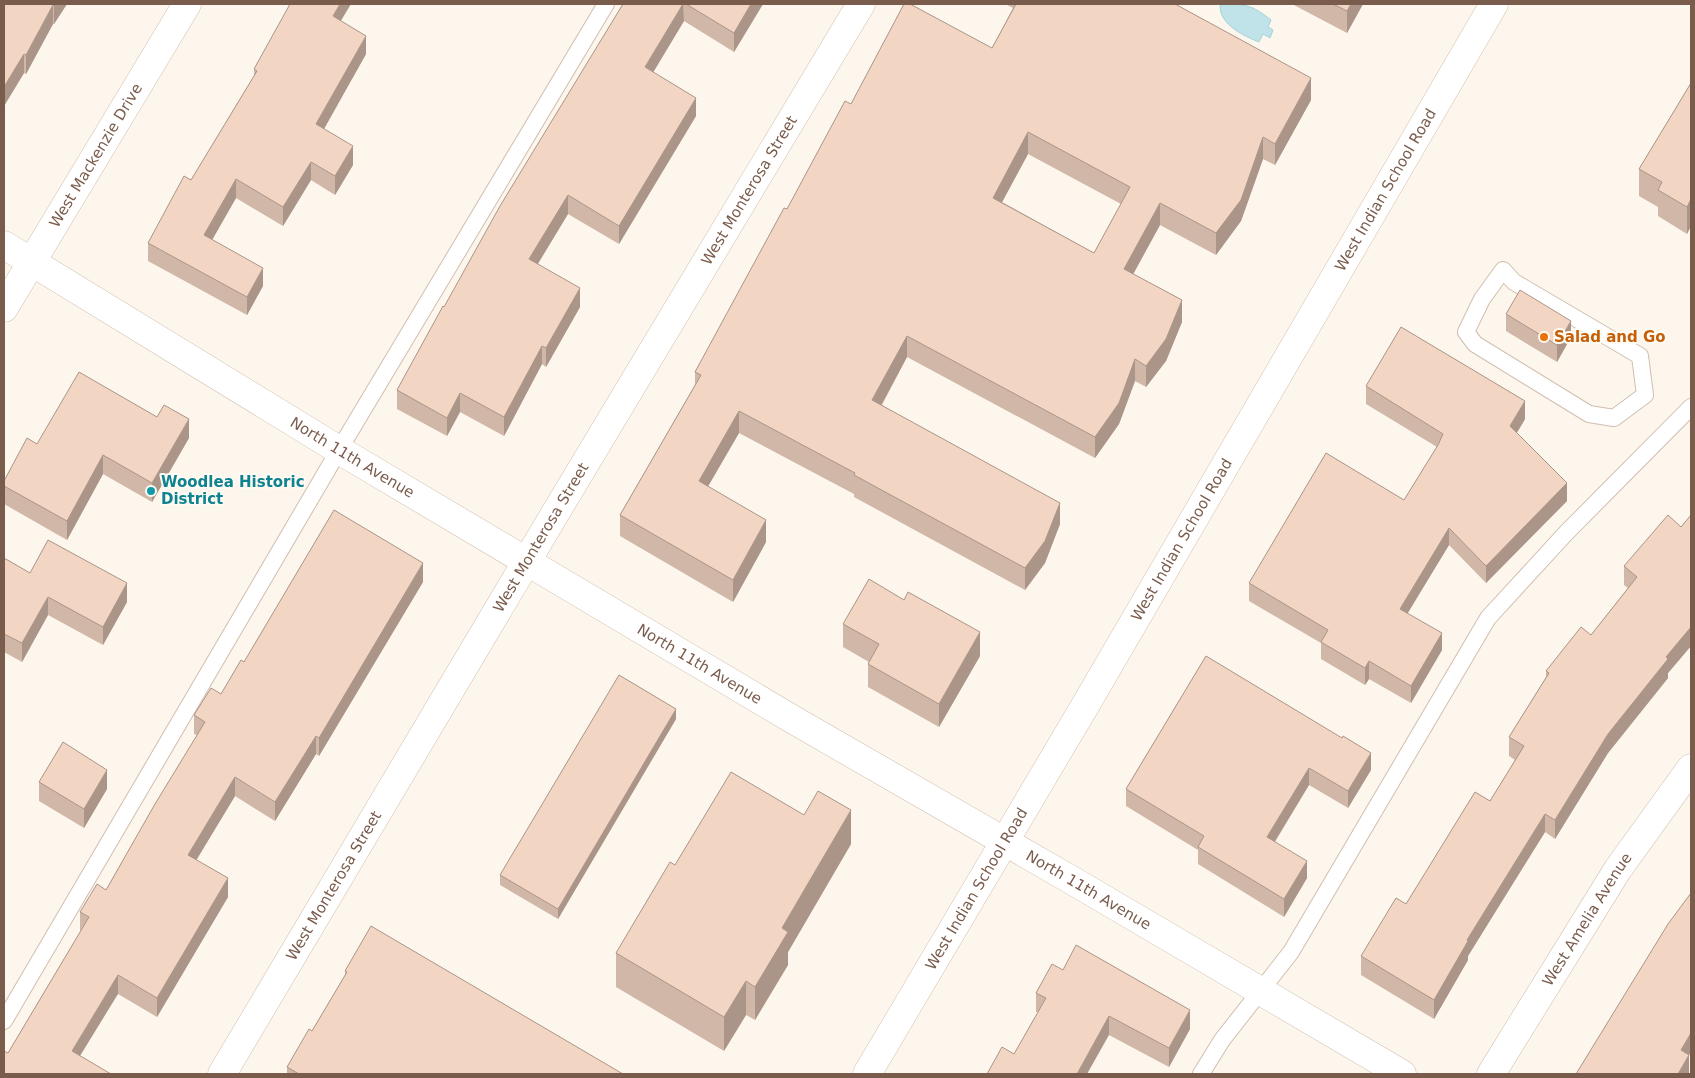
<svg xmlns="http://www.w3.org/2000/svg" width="1695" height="1078" viewBox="0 0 1695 1078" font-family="'DejaVu Sans',sans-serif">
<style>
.water{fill:#bfe3e8;stroke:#a5d3da}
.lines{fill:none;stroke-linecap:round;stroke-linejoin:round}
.lane-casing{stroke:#d1beb0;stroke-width:18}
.street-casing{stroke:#d1beb0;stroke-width:29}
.secondary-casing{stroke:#d6c0b0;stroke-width:29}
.lane{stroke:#fff;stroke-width:16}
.street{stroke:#fff;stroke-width:28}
.secondary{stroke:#fff;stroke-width:28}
.wall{fill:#d1b7a8;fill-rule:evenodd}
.shaded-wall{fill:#aa9588}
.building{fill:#f3d5c3;stroke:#aa9588;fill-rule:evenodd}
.food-dot{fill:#e8710a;stroke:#fffaf3;stroke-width:2}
.culture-dot{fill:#0f9aa8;stroke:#fffaf3;stroke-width:2}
.labels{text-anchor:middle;stroke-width:4;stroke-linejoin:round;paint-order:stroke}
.street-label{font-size:15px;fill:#7a5c4d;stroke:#fffaf3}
.food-label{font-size:15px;font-weight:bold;fill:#c56008;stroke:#fffaf3;text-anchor:start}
.culture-label{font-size:15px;font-weight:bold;fill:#0d838f;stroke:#fffaf3;text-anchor:start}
</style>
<rect width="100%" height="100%" fill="#fdf6ec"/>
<path class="water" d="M 1222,4 C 1246,4 1252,5 1271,20 L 1268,27 L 1273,30 L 1270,38 L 1263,34 L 1259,42 C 1244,36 1220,25 1220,6 Z"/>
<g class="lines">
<defs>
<path id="lane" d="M 1503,270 L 1514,282 L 1640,356 L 1645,395 L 1614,418 L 1589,414 L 1475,344 L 1466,332 L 1482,299 Z
M 4,1021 L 339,450 L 606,4
M 1201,1074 L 1222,1040 L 1291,952 L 1488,618 L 1566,533 L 1691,407"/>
<g id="street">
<path id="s1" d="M 4,245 L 339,450 L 792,719 L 1068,878 L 1402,1074"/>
<path id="s2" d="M 4,308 L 187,4"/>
<path id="s3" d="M 222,1074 L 553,517 L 861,4"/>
<path id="s4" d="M 1491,1074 L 1618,869 L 1691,768"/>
</g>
<g id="secondary">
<path id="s5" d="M 867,1074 L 1089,699 L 1494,4"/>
</g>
</defs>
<use href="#lane" class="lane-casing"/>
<use href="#street" class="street-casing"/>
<use href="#secondary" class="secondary-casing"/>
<use href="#lane" class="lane"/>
<use href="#street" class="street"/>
<use href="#secondary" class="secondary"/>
</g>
<path class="wall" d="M 4,4 L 67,4 L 54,24 L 53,24 L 26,74 L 24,73 L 4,106 Z
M 623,4 L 763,4 L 734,52 L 684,21 L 653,72 L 696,116 L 619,244 L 568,214 L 538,264 L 580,307 L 546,367 L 542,364 L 504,436 L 460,412 L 447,436 L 397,409 L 397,390 L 444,307 Z
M 1005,4 L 1175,4 L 1311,100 L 1275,165 L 1263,159 L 1241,221 L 1216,255 L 1160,225 L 1133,274 L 1182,322 L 1166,361 L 1146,387 L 1135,381 L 1119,424 L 1095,458 L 907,357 L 882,405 L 1060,524 L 1045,563 L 1025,590 L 854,497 L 854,494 L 739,433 L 708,486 L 766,542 L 733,602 L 620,536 L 620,515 L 695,385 L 695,372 L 787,209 L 851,104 L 992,48 L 1013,8 ZM 1028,154 L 1121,204 L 1094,253 L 1002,202 Z
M 1292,4 L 1363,4 L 1347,33 Z
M 341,21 L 366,54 L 324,129 L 353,165 L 335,195 L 311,180 L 283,226 L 236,198 L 212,240 L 263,286 L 247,315 L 148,261 L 148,243 L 191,180 L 254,76 L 254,69 Z
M 1691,83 L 1691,226 L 1687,234 L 1658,216 L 1658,207 L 1639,196 L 1639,169 Z
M 1506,314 L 1571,337 L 1557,362 L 1506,331 Z
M 1366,386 L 1525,419 L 1517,433 L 1567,501 L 1486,583 L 1449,545 L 1407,613 L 1442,650 L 1411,703 L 1369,679 L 1365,685 L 1321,659 L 1321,643 L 1249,601 L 1249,583 L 1404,500 L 1437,447 L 1366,404 Z
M 189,438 L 152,502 L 103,474 L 67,540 L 4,504 L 4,481 L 37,444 Z
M 1691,515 L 1691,646 L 1668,673 L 1668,678 L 1608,753 L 1555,839 L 1545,832 L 1468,956 L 1468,960 L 1434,1019 L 1361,975 L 1361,956 L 1406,904 L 1490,801 L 1515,760 L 1509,756 L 1509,737 L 1546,677 L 1546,671 L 1591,635 L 1628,588 L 1624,585 L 1624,566 L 1681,527 Z
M 4,558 L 30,573 L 127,602 L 103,645 L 48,615 L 22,662 L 4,652 Z
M 423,582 L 319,756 L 316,754 L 275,821 L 235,796 L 196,860 L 228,897 L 157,1017 L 118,994 L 8,1053 L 81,931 L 80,930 L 80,912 L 106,890 L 197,735 L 194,734 L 194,715 L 221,694 L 244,662 Z
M 843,624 L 980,656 L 939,727 L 868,687 L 868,664 L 869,662 L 843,647 Z
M 1206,656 L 1371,770 L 1348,808 L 1309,785 L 1275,842 L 1307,878 L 1284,917 L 1198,864 L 1198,850 L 1126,806 L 1126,789 Z
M 676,719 L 558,919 L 500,885 L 500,875 Z
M 39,782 L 107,789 L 84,828 L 39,801 Z
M 851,844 L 788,952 L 788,965 L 755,1020 L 746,1015 L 724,1051 L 616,987 L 616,953 L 675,865 Z
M 1063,970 L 1190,1029 L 1169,1067 L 1109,1035 L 987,1074 L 1014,1054 L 1038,1012 L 1036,1012 L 1036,993 Z
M 345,971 L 623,1074 L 287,1074 L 287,1067 L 312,1031 L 345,975 Z"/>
<path class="shaded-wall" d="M 55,4 L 67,4 L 54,24 L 54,6 Z
M 340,4 L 351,4 L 333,34 L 333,16 Z
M 683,4 L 684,21 L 645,86 L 645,67 Z
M 751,4 L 763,4 L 734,52 L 734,33 Z
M 1351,4 L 1363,4 L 1347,33 L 1347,11 Z
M 53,5 L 53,24 L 26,74 L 26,55 Z
M 366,36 L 366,54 L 316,143 L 316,124 Z
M 24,54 L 24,73 L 4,106 L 4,87 Z
M 1311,78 L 1311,100 L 1275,165 L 1275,144 Z
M 696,98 L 696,116 L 619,244 L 619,226 Z
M 1028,132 L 1028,154 L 993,219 L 993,198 Z
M 1263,137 L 1263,159 L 1241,221 L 1216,255 L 1216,233 Z
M 353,146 L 353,165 L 335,195 L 335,176 Z
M 311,162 L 311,180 L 283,226 L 283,207 Z
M 236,179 L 236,198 L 204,254 L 204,235 Z
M 568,195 L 568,214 L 529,278 L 529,259 Z
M 1691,199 L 1691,226 L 1687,234 L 1687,207 Z
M 1160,203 L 1160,225 L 1124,291 L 1124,269 Z
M 263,268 L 263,286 L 247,315 L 247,297 Z
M 580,288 L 580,307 L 546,367 L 546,348 Z
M 1182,300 L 1182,322 L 1166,361 L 1146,387 L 1146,366 Z
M 1571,321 L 1571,337 L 1557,362 L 1557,345 Z
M 907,336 L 907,357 L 872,422 L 872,400 Z
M 542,346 L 542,364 L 504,436 L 504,417 Z
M 1135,359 L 1135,381 L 1119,424 L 1095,458 L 1095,437 Z
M 460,393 L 460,412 L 447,436 L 447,418 Z
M 1525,401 L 1525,419 L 1510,444 L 1510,426 Z
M 739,411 L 739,433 L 699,502 L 699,481 Z
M 189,419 L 189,438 L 152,502 L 152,483 Z
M 103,455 L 103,474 L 67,540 L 67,521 Z
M 1567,483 L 1567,501 L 1486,583 L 1486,566 Z
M 1060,503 L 1060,524 L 1045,563 L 1025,590 L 1025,568 Z
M 766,520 L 766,542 L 733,602 L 733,580 Z
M 1449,528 L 1449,545 L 1400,626 L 1400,609 Z
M 423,563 L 423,582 L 319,756 L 319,738 Z
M 127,583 L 127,602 L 103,645 L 103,627 Z
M 48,597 L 48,615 L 22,662 L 22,643 Z
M 1691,627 L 1691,646 L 1668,673 L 1668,678 L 1608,753 L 1555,839 L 1555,820 L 1608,734 L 1666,657 Z
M 980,632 L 980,656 L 939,727 L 939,704 Z
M 1442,633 L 1442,650 L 1411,703 L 1411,686 Z
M 1369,661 L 1369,679 L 1365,685 L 1365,668 Z
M 676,709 L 676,719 L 558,919 L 558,909 Z
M 316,736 L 316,754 L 275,821 L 275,802 Z
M 1371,753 L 1371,770 L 1348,808 L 1348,791 Z
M 1309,768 L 1309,785 L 1267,854 L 1267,837 Z
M 107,770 L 107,789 L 84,828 L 84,809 Z
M 235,777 L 235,796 L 188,874 L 188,855 Z
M 851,810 L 851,844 L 788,952 L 788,965 L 755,1020 L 755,987 L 782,928 Z
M 1545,814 L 1545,832 L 1468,956 L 1468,960 L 1434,1019 L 1434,1000 L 1467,940 Z
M 1307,861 L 1307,878 L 1284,917 L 1284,899 Z
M 228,878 L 228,897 L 157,1017 L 157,998 Z
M 118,975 L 118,994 L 72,1069 L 72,1051 Z
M 746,981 L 746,1015 L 724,1051 L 724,1017 Z
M 1190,1010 L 1190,1029 L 1169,1067 L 1169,1048 Z
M 1109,1016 L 1109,1035 L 1087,1074 L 1077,1074 Z
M 1691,1033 L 1691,1052 L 1681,1069 L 1681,1050 Z
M 1689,1055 L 1689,1074 L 1678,1074 Z"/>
<path class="building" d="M 4,4 L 55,4 L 54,6 L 53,5 L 26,55 L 24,54 L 4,87 Z
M 290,4 L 340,4 L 333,16 L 366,36 L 316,124 L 353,146 L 335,176 L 311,162 L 283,207 L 236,179 L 204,235 L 263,268 L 247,297 L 148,243 L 184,176 L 191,180 L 257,71 L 254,69 Z
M 623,4 L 683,4 L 645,67 L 696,98 L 619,226 L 568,195 L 529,259 L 580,288 L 546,348 L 542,346 L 504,417 L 460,393 L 447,418 L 397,390 L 443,306 L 444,307 L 500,206 Z
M 686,4 L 751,4 L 734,33 Z
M 904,4 L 910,4 L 992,48 L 1016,4 L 1175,4 L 1311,78 L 1275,144 L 1263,137 L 1241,200 L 1216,233 L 1160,203 L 1124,269 L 1182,300 L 1166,339 L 1146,366 L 1135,359 L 1119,403 L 1095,437 L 907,336 L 872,400 L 1060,503 L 1045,541 L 1025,568 L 854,475 L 855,473 L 739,411 L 699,481 L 766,520 L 733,580 L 620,515 L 701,375 L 695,372 L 784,208 L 787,209 L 845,101 L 851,104 ZM 1028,132 L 1130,187 L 1094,253 L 993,198 Z
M 1333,4 L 1351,4 L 1347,11 Z
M 1691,83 L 1691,199 L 1687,207 L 1658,190 L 1662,182 L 1639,169 Z
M 1520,290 L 1571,321 L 1557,345 L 1506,314 Z
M 1401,327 L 1525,401 L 1510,426 L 1567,483 L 1486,566 L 1449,528 L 1400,609 L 1442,633 L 1411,686 L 1369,661 L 1365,668 L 1321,642 L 1328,630 L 1249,583 L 1326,453 L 1404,500 L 1438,445 L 1443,434 L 1366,386 Z
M 79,372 L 157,417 L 164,405 L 189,419 L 152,483 L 103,455 L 67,521 L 4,486 L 4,481 L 27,438 L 37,444 Z
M 334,510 L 423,563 L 319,738 L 316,736 L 275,802 L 235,777 L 188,855 L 228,878 L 157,998 L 118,975 L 72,1051 L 111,1074 L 4,1074 L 4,1051 L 8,1053 L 89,917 L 80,912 L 97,884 L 106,890 L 155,804 L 205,722 L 194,715 L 211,688 L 221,694 L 241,660 L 244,662 Z
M 1668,515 L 1681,527 L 1691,515 L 1691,627 L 1666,657 L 1668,659 L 1608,734 L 1555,820 L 1545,814 L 1467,940 L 1468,941 L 1434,1000 L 1361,956 L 1396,898 L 1406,904 L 1475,792 L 1490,801 L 1524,746 L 1509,737 L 1549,673 L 1546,671 L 1581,627 L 1591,635 L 1637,577 L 1624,566 Z
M 48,540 L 127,583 L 103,627 L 48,597 L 22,643 L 4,634 L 4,558 L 30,573 Z
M 869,579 L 904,600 L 908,592 L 980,632 L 939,704 L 868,664 L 879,644 L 843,624 Z
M 1206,656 L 1342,738 L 1343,736 L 1371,753 L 1348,791 L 1309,768 L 1267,837 L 1307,861 L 1284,899 L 1198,847 L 1204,836 L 1126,789 Z
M 619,675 L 676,709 L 558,909 L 500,875 Z
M 63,742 L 107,770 L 84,809 L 39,782 Z
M 731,772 L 804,815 L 818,791 L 851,810 L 782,928 L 788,932 L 755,987 L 746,981 L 724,1017 L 616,953 L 670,862 L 675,865 Z
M 1691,893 L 1691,1033 L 1681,1050 L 1689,1055 L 1678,1074 L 1576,1074 L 1668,924 Z
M 371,926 L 623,1074 L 299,1074 L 287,1067 L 309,1029 L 312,1031 L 347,972 L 345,971 Z
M 1076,945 L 1190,1010 L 1169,1048 L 1109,1016 L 1077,1074 L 987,1074 L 1002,1047 L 1014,1054 L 1046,998 L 1036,993 L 1052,964 L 1063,970 Z"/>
<circle class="food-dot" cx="1544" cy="337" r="5"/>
<circle class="culture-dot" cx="151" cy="491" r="5"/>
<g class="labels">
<g class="street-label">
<text dy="5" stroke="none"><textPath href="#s2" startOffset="178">West Mackenzie Drive</textPath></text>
<text dy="5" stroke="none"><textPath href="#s5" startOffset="1025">West Indian School Road</textPath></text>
<text dy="5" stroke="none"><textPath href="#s3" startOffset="1029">West Monterosa Street</textPath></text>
<text dy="5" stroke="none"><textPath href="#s1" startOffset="408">North 11th Avenue</textPath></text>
<text dy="5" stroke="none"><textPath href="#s3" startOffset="624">West Monterosa Street</textPath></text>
<text dy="5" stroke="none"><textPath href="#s5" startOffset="620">West Indian School Road</textPath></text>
<text dy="5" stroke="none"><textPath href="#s1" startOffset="812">North 11th Avenue</textPath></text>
<text dy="5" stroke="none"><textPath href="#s3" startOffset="219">West Monterosa Street</textPath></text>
<text dy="5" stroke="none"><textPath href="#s5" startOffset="215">West Indian School Road</textPath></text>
<text dy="5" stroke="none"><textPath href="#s1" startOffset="1262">North 11th Avenue</textPath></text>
<text dy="5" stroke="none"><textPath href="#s4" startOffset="182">West Amelia Avenue</textPath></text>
</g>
<g class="food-label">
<text x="1554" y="342">Salad and Go</text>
</g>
<g class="culture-label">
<text x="161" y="487">Woodlea Historic<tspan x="161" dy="17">District</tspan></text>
</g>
</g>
<rect width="1695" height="1078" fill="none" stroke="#7a5c4d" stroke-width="10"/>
</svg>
